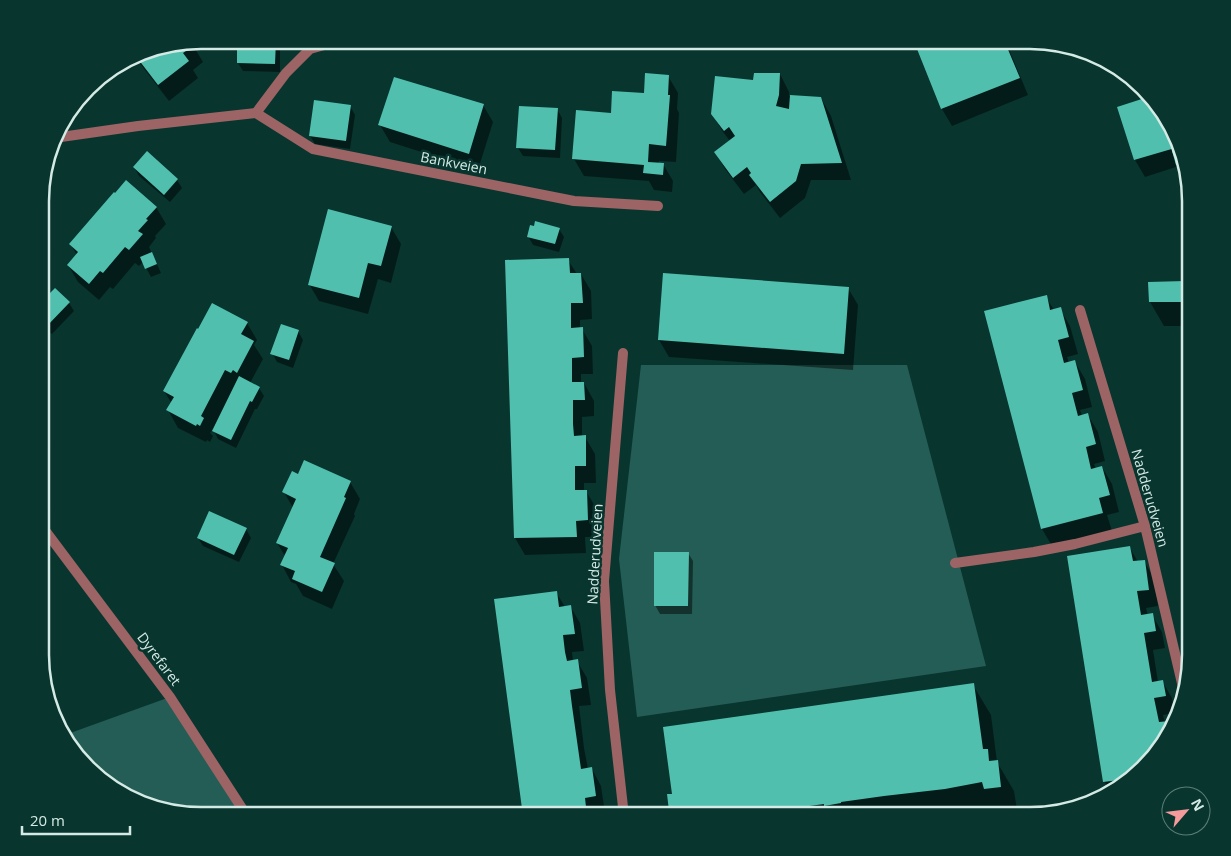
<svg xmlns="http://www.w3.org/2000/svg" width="1231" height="856" viewBox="0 0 1231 856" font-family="'Open Sans',sans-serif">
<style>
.green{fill:#245d55}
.shadow{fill:#0007}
.building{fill:#51bfae}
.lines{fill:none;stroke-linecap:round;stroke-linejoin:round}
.service{stroke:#9c6464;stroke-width:10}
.minor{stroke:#9c6464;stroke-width:10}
.labels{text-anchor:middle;stroke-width:5;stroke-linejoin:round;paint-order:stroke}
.street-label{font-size:14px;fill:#d4eae5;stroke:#09352f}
.rim{fill:none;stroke:#d4eae5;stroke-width:2.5}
</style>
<rect width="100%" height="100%" fill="#09352f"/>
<path class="green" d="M 641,365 L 907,365 L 986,666 L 637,717 L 619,559 Z
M 170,697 L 247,816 L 190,816 L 149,807 L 103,783 L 62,736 Z"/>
<path class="shadow" d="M 238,40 L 280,40 L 280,72 L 243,71 L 238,63 Z
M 927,40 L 1005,40 L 1008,47 L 1028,95 L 952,126 L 942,109 L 917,44 Z
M 191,42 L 203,62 L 193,70 L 198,78 L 169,101 L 134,56 L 139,52 Z
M 1096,56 L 1113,65 L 1104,70 Z
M 780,74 L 789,92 L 789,96 L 821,98 L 831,116 L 851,180 L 811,180 L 805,198 L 780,218 L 760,192 L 756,185 L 744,194 L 725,169 L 715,152 L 730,141 L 723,132 L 712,114 L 755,81 Z
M 668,76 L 678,93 L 677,109 L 679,113 L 676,162 L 659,161 L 658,164 L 663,164 L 673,181 L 672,192 L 654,190 L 649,181 L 584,176 L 574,159 L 612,114 L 645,94 Z
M 1149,98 L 1174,129 L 1191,190 L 1191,206 L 1185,197 L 1183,188 L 1188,186 L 1186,179 L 1179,166 L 1145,177 L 1135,160 L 1119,108 Z
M 483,105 L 493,122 L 478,170 L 390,142 L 380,125 Z
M 350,106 L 355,115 L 350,149 L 315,144 L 310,136 Z
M 557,109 L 562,118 L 560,158 L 523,156 L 518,148 Z
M 147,153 L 177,180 L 182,188 L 170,202 L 139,176 L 134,167 Z
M 156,207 L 166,224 L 155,236 L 156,238 L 149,247 L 161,273 L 151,277 L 143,262 L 139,266 L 135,263 L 113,289 L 110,287 L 99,300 L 78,282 L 68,265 L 77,255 L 71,245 Z
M 391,227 L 401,244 L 391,283 L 378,279 L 368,314 L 319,301 L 309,284 Z
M 559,229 L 564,237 L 559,252 L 533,245 L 528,236 Z
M 568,260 L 577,274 L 581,274 L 591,291 L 592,319 L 580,320 L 580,329 L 582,329 L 592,346 L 593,374 L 581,374 L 581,384 L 584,383 L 594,401 L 594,416 L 582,417 L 582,437 L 585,437 L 595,454 L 596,483 L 584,483 L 584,491 L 586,491 L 596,508 L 597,537 L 585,537 L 586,553 L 525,555 L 515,538 Z
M 1184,282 L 1191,294 L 1191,326 L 1164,326 L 1150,302 Z
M 848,288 L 858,305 L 853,370 L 669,357 L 659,340 Z
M 1046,297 L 1054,310 L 1060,309 L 1070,326 L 1078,354 L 1067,357 L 1069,363 L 1075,362 L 1085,379 L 1092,407 L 1080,410 L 1082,416 L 1088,415 L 1098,432 L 1105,461 L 1094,464 L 1096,469 L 1102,467 L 1112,484 L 1119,512 L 1107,515 L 1112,531 L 1052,546 L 1042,529 L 986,312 Z
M 69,303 L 74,311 L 52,334 L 41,325 L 41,304 Z
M 247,323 L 257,340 L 254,345 L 263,359 L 250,383 L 259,388 L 264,396 L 257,409 L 255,409 L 236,448 L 218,439 L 213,429 L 210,433 L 213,436 L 210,442 L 207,440 L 206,442 L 178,428 L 168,410 L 172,404 L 164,391 Z
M 298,331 L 303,340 L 293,368 L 277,362 L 272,353 Z
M 299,476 L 350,482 L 360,499 L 354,514 L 355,516 L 333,564 L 344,581 L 332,609 L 303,596 L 296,584 L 291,582 L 282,565 L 285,556 L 277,543 L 293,508 L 284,492 Z
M 246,529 L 251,538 L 239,562 L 203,546 L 198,538 Z
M 1130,548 L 1138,562 L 1144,561 L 1154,578 L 1158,606 L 1146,608 L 1148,616 L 1152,615 L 1162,632 L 1165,648 L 1153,650 L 1158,682 L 1162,681 L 1172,698 L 1174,713 L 1163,715 L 1165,723 L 1169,722 L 1172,727 L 1158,753 L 1110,792 L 1105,782 L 1069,557 Z
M 688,553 L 693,561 L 692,614 L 660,614 L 655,605 Z
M 556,592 L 565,607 L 570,606 L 580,623 L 584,651 L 572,652 L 573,661 L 577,661 L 587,678 L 591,705 L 579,706 L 584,748 L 588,769 L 592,769 L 601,786 L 605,813 L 594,815 L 594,816 L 524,816 Z
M 973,685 L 991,715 L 997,762 L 1014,791 L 1018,816 L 1000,816 L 998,812 L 978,816 L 664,816 L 671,812 Z"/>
<path class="building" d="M 237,40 L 276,40 L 275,64 L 237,63 Z
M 923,40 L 1004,40 L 1020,78 L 941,109 L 915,44 Z
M 192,42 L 194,45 L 183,53 L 189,61 L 158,85 L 135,55 L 139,52 Z
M 645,73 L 669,75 L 668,95 L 670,95 L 666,146 L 649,144 L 648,162 L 664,163 L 663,175 L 643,173 L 644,165 L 572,159 L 576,110 L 611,113 L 612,91 L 644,93 Z
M 754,73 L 780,73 L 779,95 L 776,106 L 789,109 L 790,95 L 821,97 L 842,163 L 801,164 L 796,181 L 770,202 L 749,175 L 751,173 L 747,167 L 733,178 L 714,152 L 735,136 L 729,127 L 724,131 L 711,114 L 715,76 L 753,80 Z
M 394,77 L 484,104 L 469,154 L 378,125 Z
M 1148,97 L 1174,129 L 1191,190 L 1191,195 L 1184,197 L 1181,187 L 1187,185 L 1180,164 L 1176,165 L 1172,151 L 1176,150 L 1175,148 L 1134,160 L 1117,107 Z
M 314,100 L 351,105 L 346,141 L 309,136 Z
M 519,106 L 558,108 L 555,150 L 516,148 Z
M 147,151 L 178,179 L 164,195 L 133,167 Z
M 126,180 L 157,207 L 146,219 L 148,220 L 138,231 L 143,234 L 129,250 L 125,247 L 103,273 L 100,271 L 89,284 L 67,265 L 78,252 L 69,244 L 114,192 L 115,193 Z
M 328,209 L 392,226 L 381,266 L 368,263 L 359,298 L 308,285 Z
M 535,221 L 560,228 L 555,244 L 527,237 L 530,225 L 534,226 Z
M 152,252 L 157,264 L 145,269 L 140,257 Z
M 569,258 L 570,273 L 581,273 L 583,303 L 571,303 L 571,328 L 583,327 L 584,357 L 572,358 L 572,382 L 584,382 L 585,400 L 573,400 L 573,424 L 574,436 L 586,435 L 586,466 L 575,466 L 575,490 L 587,490 L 588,520 L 576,521 L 577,537 L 514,538 L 505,260 Z
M 663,273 L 849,287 L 844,354 L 658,340 Z
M 1185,281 L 1185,302 L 1149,302 L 1148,282 Z
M 55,288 L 70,302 L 46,327 L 41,322 L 41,302 Z
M 1047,295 L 1050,310 L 1061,307 L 1069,337 L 1058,340 L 1064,363 L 1075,360 L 1083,390 L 1072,393 L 1078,416 L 1088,413 L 1096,444 L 1086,447 L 1091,469 L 1102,466 L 1110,495 L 1099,498 L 1103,513 L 1041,529 L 984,311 Z
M 212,303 L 248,322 L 241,334 L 254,341 L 237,373 L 233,370 L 231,373 L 225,370 L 201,416 L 204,418 L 200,426 L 197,424 L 196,426 L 166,410 L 174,397 L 163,391 L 197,328 L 198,329 Z
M 281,324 L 299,330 L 289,360 L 270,354 Z
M 239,376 L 260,387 L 252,402 L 250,401 L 231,440 L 212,431 Z
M 304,460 L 351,481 L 344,497 L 346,498 L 320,557 L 335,563 L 322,592 L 292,579 L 295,571 L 280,565 L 288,548 L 276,543 L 296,499 L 282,492 L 292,471 L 298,474 Z
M 209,511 L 247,528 L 234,555 L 197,538 Z
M 1130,546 L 1133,561 L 1145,560 L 1149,590 L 1137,591 L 1141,615 L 1153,613 L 1156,631 L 1144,633 L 1152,682 L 1163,680 L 1166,696 L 1154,698 L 1159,722 L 1170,721 L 1171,729 L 1158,753 L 1127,779 L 1103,782 L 1067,556 Z
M 654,552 L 689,552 L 688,606 L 654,606 Z
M 557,591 L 559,607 L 571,605 L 575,634 L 563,635 L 565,652 L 567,661 L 578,659 L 582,688 L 570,690 L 572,706 L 581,769 L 592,767 L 596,796 L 585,798 L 587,816 L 523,816 L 494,599 Z
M 974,683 L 983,749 L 988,749 L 989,761 L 998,760 L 1001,787 L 984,789 L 982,782 L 945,789 L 884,796 L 841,802 L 841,803 L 824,806 L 824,804 L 780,810 L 780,812 L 764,814 L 763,813 L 741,816 L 662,816 L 662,812 L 669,811 L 667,794 L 672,794 L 663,727 Z"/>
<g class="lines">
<path class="service" d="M 342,40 L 310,49 L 286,73 L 256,113 L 313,149 L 574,201 L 658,206
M 1080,310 L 1145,526 L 1185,696
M 623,353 L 604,581 L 610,690 L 624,816
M 955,563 L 1034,552 L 1075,544 L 1145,526
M 962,816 L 981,816"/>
<path class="minor" d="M 54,138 L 138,126 L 256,113
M 41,525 L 170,697 L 247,816"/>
</g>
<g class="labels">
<g class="street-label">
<text transform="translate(454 163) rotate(11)" y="5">Bankveien</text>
<text transform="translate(1150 498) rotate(74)" y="5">Nadderudveien</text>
<text transform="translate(595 554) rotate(-87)" y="5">Nadderudveien</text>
<text transform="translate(159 659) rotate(53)" y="5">Dyrefaret</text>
</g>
</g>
<path d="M0 0H1231V856H0ZM201 49H1030A152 152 0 0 1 1182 201V655A152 152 0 0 1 1030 807H201A152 152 0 0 1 49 655V201A152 152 0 0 1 201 49Z" fill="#09352f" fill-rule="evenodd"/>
<path class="rim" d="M201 49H1030A152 152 0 0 1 1182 201V655A152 152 0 0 1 1030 807H201A152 152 0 0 1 49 655V201A152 152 0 0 1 201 49Z"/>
<g transform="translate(1186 811) rotate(62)"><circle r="24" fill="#09352f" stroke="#5a7d78"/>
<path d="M0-4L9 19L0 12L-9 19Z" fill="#f59b9c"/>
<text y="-8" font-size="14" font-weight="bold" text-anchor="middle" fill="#d4eae5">N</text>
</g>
<path d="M22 826v8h108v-8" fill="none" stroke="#d4eae5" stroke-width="2.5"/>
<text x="30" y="826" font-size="15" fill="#d4eae5" stroke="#09352f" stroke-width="4" paint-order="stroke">20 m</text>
</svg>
